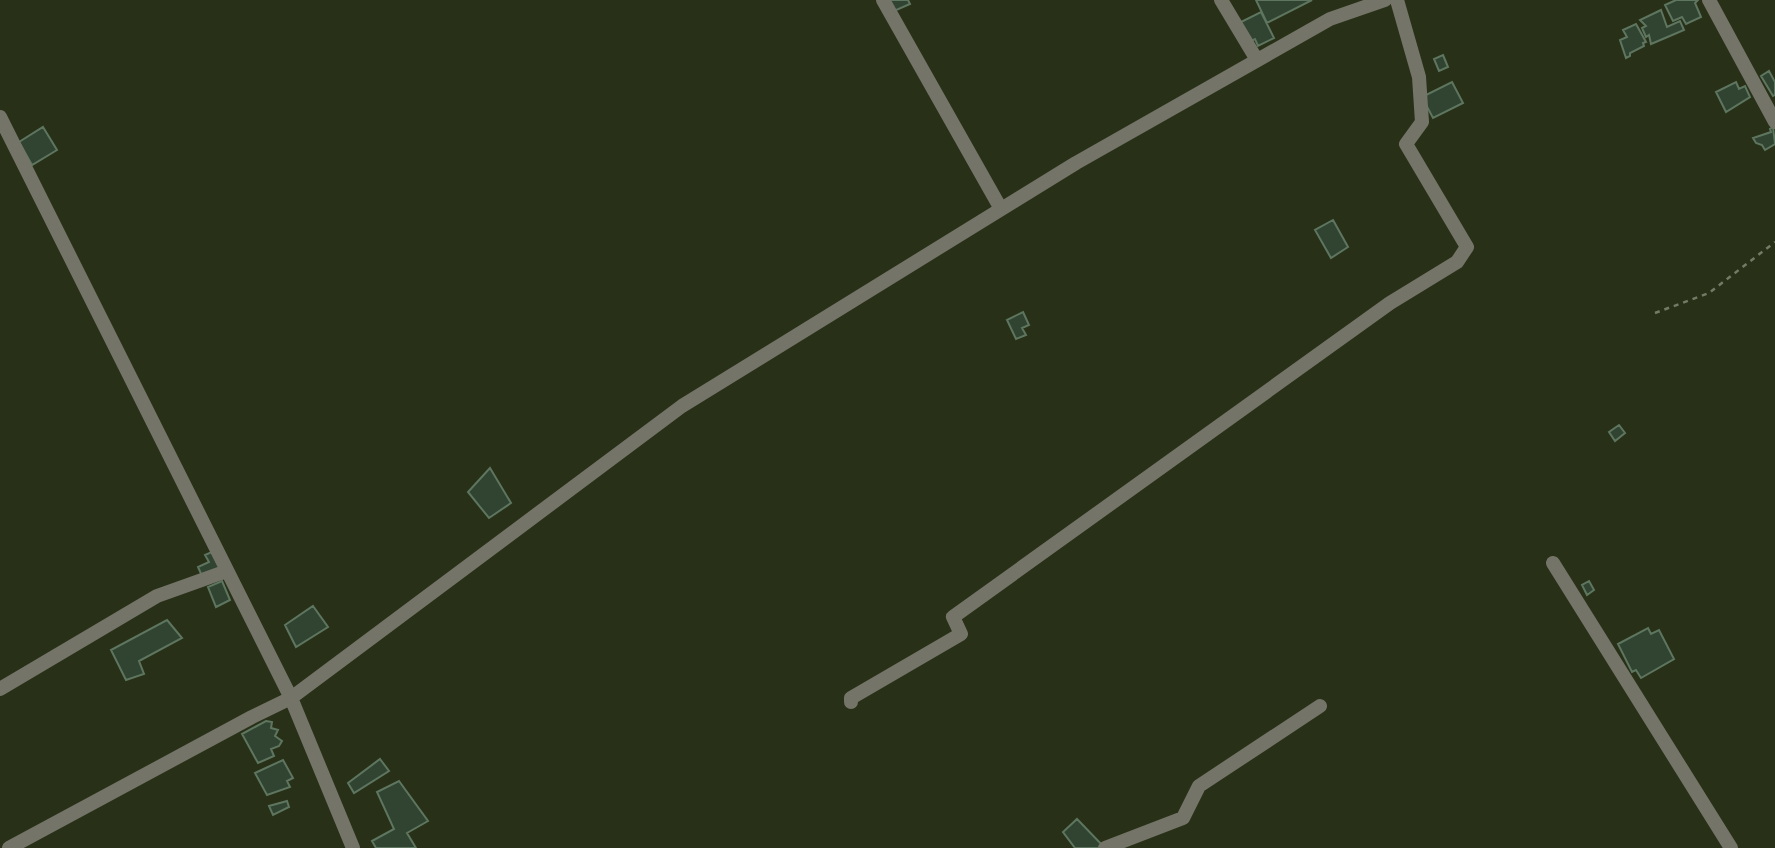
<svg xmlns="http://www.w3.org/2000/svg" width="1775" height="848" viewBox="0 0 1775 848" font-family="'Source Serif 4',serif">
<style>
.building{fill:#304431;stroke:#5e755f;stroke-width:2}
.lines{fill:none;stroke-linecap:round;stroke-linejoin:round}
.path{stroke:#737a66;stroke-width:2.5;stroke-dasharray:5 5;stroke-linecap:butt}
.street{stroke:#757468;stroke-width:14}
</style>
<rect width="100%" height="100%" fill="#283118"/>
<path class="building" d="M 888,0 L 908,0 L 910,4 L 894,11 Z
M 1256,0 L 1312,0 L 1267,23 Z
M 1676,0 L 1698,0 L 1695,3 L 1701,17 L 1686,24 L 1682,17 L 1673,21 L 1665,5 Z
M 1661,10 L 1667,27 L 1680,21 L 1684,30 L 1651,44 L 1649,35 L 1646,37 L 1642,28 L 1646,26 L 1640,20 Z
M 1261,12 L 1274,38 L 1258,46 L 1255,39 L 1249,42 L 1239,23 Z
M 1636,24 L 1646,42 L 1643,43 L 1644,46 L 1630,53 L 1630,56 L 1626,58 L 1620,40 L 1627,37 L 1623,30 Z
M 1443,55 L 1448,67 L 1439,71 L 1434,59 Z
M 1769,71 L 1775,82 L 1775,95 L 1773,96 L 1761,76 Z
M 1452,82 L 1463,103 L 1433,118 L 1422,97 Z
M 1736,82 L 1739,89 L 1745,86 L 1750,97 L 1726,112 L 1716,92 Z
M 43,127 L 57,150 L 32,165 L 19,142 Z
M 1773,127 L 1775,144 L 1765,150 L 1762,145 L 1756,143 L 1753,138 L 1771,132 L 1770,129 Z
M 1333,220 L 1348,247 L 1331,258 L 1315,230 Z
M 1023,312 L 1029,325 L 1022,328 L 1026,335 L 1016,339 L 1007,320 Z
M 1619,425 L 1625,433 L 1615,441 L 1609,432 Z
M 490,468 L 511,503 L 489,518 L 468,492 Z
M 214,551 L 221,567 L 202,576 L 198,567 L 209,562 L 205,555 Z
M 222,581 L 230,600 L 216,607 L 208,587 Z
M 1589,581 L 1594,590 L 1587,595 L 1582,585 Z
M 313,606 L 328,627 L 296,647 L 285,625 Z
M 167,620 L 182,638 L 139,661 L 144,674 L 126,680 L 111,650 Z
M 1648,628 L 1651,634 L 1659,630 L 1674,659 L 1641,678 L 1636,670 L 1632,672 L 1618,644 Z
M 266,721 L 272,722 L 271,728 L 278,730 L 275,736 L 282,741 L 279,746 L 271,749 L 274,756 L 258,763 L 242,734 Z
M 380,759 L 389,771 L 354,793 L 348,783 Z
M 283,760 L 293,778 L 287,781 L 290,787 L 267,795 L 255,773 Z
M 399,781 L 428,821 L 407,833 L 416,848 L 376,848 L 372,841 L 394,829 L 377,792 Z
M 287,801 L 289,807 L 273,815 L 269,806 Z
M 1077,819 L 1105,848 L 1075,848 L 1063,832 Z"/>
<g class="lines">
<path class="path" d="M 1655,313 L 1709,293 L 1775,242"/>
<path class="street" d="M 883,0 L 1001,209
M 1221,0 L 1257,60
M 1709,0 L 1775,122
M 0,117 L 291,698 L 353,848
M 1553,563 L 1731,848
M 0,689 L 157,596 L 227,571
M 851,702 L 851,698 L 961,634 L 953,617 L 1390,303 L 1457,262 L 1467,247 L 1406,144 L 1422,122 L 1419,77 L 1397,0
M 9,848 L 252,717 L 291,698 L 682,406 L 1076,163 L 1330,19 L 1385,0
M 1105,848 L 1183,818 L 1199,786 L 1320,706"/>
</g>
</svg>
